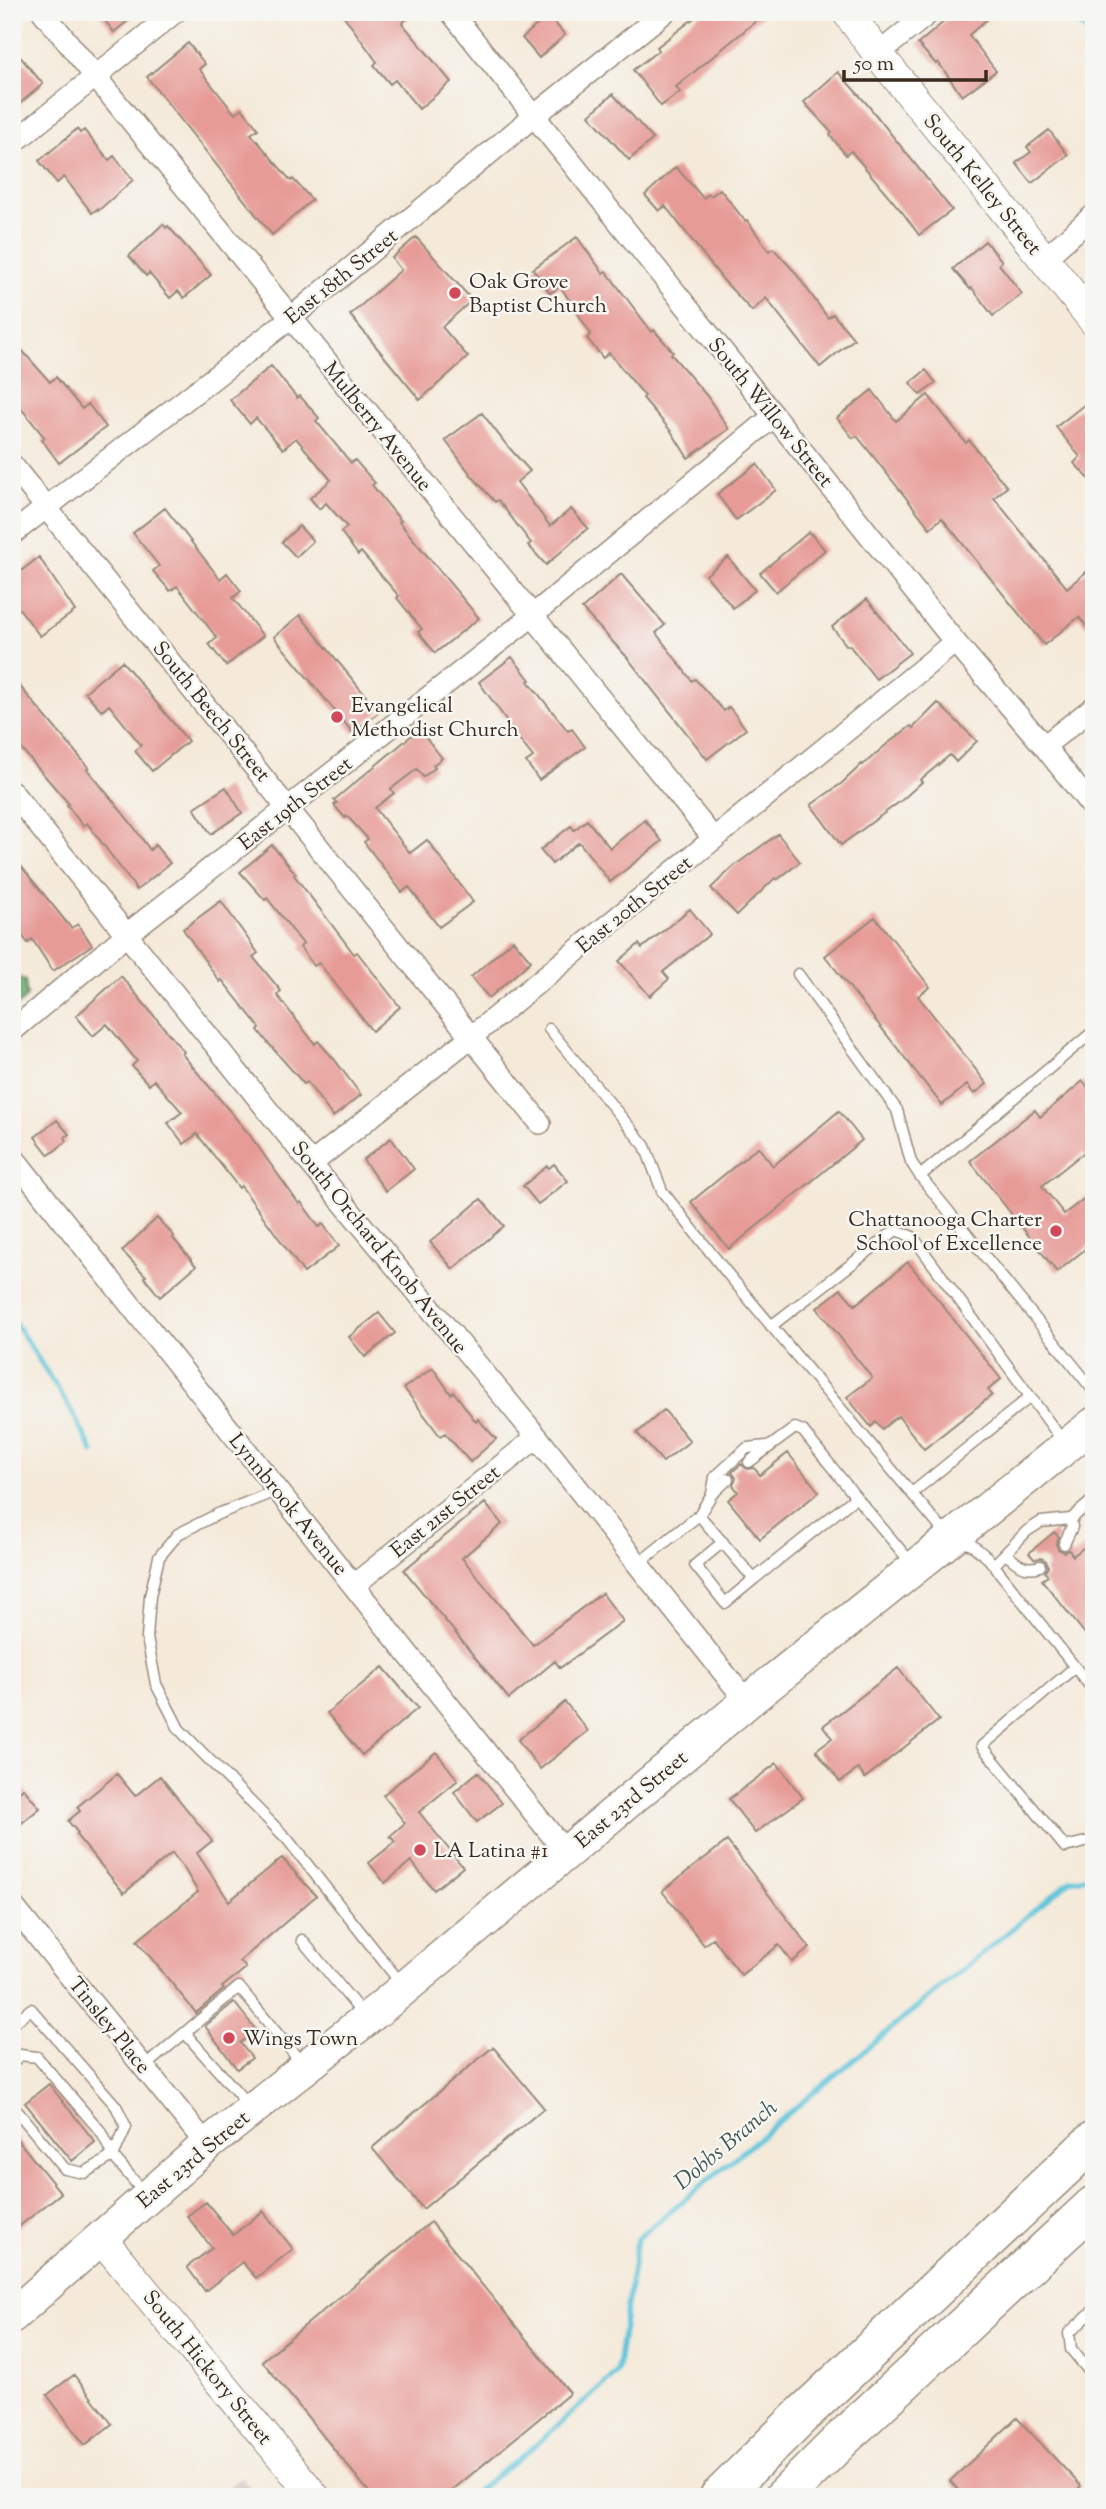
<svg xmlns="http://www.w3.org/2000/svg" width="1106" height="2509" viewBox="0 0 1106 2509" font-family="'Sorts Mill Goudy',serif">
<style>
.industrial{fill:#cec1ba}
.forest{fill:#6cad71;stroke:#546c48;stroke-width:2}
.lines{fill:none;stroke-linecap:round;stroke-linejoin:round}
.stream{stroke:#5dc4da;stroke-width:5}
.building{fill:#e79b97}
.lane-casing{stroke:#988a7c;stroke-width:13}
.street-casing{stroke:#988a7c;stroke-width:24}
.secondary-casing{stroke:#988a7c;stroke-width:32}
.primary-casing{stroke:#988a7c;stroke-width:36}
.highway-casing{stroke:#988a7c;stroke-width:41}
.lane{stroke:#fff;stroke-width:10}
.street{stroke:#fff;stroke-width:21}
.secondary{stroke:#fff;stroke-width:30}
.primary{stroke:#fff;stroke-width:33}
.highway{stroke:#fff;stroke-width:38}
.poi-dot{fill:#d1495b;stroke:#f6f6f2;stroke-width:2.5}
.labels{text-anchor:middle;stroke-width:5;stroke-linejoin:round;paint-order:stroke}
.street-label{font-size:21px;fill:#3b2a1e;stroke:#f6f6f2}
.poi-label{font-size:21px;fill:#3b2a1e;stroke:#f6f6f2;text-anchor:start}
.water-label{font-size:23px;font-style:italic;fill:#455856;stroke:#f6f6f2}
</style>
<rect width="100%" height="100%" fill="#f6f6f2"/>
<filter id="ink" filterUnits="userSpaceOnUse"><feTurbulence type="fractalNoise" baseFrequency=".0143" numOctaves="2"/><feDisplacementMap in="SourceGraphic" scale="14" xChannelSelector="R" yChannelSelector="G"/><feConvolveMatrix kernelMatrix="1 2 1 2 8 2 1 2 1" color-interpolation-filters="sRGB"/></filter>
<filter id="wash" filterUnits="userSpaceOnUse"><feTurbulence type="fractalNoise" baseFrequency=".00686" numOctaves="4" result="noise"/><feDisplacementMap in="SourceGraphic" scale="28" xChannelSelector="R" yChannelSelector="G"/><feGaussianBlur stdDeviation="1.57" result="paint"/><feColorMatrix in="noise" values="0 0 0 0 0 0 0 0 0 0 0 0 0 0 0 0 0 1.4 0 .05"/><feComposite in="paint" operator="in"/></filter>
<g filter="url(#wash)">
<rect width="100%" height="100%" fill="#f5eada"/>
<path class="industrial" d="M 241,2477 L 258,2497 L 217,2497 Z"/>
<path class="forest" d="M 12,975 L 25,980 L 27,997 L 12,1010 Z"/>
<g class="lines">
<path class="stream" d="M 1063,12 L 1094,37
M 12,1318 L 71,1410 L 93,1452
M 468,2497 L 530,2450 L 617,2373 L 637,2239 L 1071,1880 L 1094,1875"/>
</g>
<g id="blocks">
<path class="building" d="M 98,12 L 139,12 L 114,32 Z
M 341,12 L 416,12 L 402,23 L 451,82 L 419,109 L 395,80 L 390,84 L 374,65 L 377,62 Z
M 702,12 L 767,12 L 676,87 L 680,92 L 661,106 L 633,70 L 659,50 L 657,47 Z
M 955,12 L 995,12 L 969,35 L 996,71 L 962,96 L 938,62 L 936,64 L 918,44 Z
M 548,15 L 565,35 L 539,58 L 522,38 Z
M 188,43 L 205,64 L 199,69 L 235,114 L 242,108 L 258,129 L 251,134 L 291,181 L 293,179 L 312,200 L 272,235 L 147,77 Z
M 12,47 L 43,84 L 12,110 Z
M 838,72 L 867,104 L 952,210 L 919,235 L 903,213 L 851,151 L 846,155 L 830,135 L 832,133 L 804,102 Z
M 613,94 L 653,139 L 629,160 L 589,115 Z
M 77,129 L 80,133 L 84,130 L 109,160 L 114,156 L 133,180 L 98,211 L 97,209 L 92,213 L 64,177 L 57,183 L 39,161 Z
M 1049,130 L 1068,155 L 1032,183 L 1016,163 L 1031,152 L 1027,147 Z
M 676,167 L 703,198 L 709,194 L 711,196 L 720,189 L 745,221 L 747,220 L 769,251 L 773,248 L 794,271 L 828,318 L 833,314 L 854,339 L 820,367 L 766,298 L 752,311 L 724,281 L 665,206 L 659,211 L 645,195 Z
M 163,224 L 166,228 L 168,226 L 211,275 L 184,298 L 178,291 L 170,298 L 149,273 L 146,276 L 129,256 Z
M 416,237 L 472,300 L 442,327 L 468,357 L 420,400 L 350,315 L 401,270 L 392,258 Z
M 577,237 L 603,273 L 606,271 L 652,332 L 654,330 L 673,352 L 671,354 L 707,396 L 729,429 L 688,458 L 671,431 L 643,398 L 645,396 L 609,353 L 603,358 L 587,338 L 591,334 L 560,286 L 550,293 L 533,269 Z
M 985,241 L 1002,261 L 999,264 L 1022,294 L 993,316 L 972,288 L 970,289 L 953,269 Z
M 12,339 L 50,382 L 56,377 L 82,409 L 88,404 L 106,427 L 59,463 L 42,440 L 45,438 L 12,397 Z
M 271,366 L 297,398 L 300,396 L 319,418 L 316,421 L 351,463 L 355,460 L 375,483 L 372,485 L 401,521 L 399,522 L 479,618 L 435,653 L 418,632 L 422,629 L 397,598 L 399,596 L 361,552 L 358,555 L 341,532 L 347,527 L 326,503 L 319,509 L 310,498 L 331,480 L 296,438 L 283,449 L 256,418 L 250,424 L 230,400 Z
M 926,370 L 936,383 L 920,395 L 910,383 Z
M 872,390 L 896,421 L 928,395 L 966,443 L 969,440 L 1007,487 L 994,498 L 1067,588 L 1086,572 L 1094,582 L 1094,635 L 1079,617 L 1044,645 L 942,518 L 930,528 L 857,436 L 853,438 L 837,418 Z
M 1094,397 L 1094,484 L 1074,463 L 1080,457 L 1056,427 Z
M 482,413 L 505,443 L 530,471 L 517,482 L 550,526 L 571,509 L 588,528 L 546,565 L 528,545 L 531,543 L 498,500 L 495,502 L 472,476 L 445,440 Z
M 757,464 L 776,490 L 736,520 L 717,494 Z
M 165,508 L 220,579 L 227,573 L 241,591 L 233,598 L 263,636 L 226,666 L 209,644 L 217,638 L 177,586 L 170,591 L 153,571 L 159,566 L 133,533 Z
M 299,526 L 313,541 L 296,557 L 282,542 Z
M 809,532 L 825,550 L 776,592 L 760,573 Z
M 39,557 L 75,611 L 40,636 L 12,599 L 12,578 Z
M 728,557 L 755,590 L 733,608 L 706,575 Z
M 621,574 L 665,625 L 656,633 L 692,681 L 695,679 L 724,711 L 729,707 L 746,729 L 707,759 L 626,656 L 582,609 Z
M 867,599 L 910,653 L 876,679 L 849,645 L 847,646 L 832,627 Z
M 300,615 L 379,712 L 353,733 L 274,637 Z
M 512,657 L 530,680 L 528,681 L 568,731 L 572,729 L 585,747 L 539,780 L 526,762 L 533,757 L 508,725 L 509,724 L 479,682 Z
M 122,661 L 188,741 L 152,771 L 135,751 L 141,745 L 109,705 L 102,711 L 85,692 Z
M 12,677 L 89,768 L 87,769 L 131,823 L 150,850 L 155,845 L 170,863 L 137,890 L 87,823 L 83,826 L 67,805 L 69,804 L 12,738 Z
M 938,703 L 977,741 L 956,762 L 950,755 L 920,780 L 922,782 L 902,800 L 841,845 L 811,805 L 842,783 L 862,764 L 863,765 L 887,744 L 911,726 L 913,728 Z
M 416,732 L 419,736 L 423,734 L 442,758 L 433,765 L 435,768 L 423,777 L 417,769 L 391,789 L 394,793 L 375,808 L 410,853 L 427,840 L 473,902 L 439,927 L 409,887 L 402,892 L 364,842 L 368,839 L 347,816 L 345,818 L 334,805 L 337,803 L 334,800 Z
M 226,787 L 242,813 L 211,834 L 194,808 Z
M 587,820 L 610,848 L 645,820 L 662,841 L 610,882 L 579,842 L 552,864 L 540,850 L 571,826 L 574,830 Z
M 778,834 L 800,862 L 777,880 L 775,878 L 737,915 L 711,888 L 734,866 Z
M 272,845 L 296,874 L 294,875 L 354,954 L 357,952 L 400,1007 L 372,1031 L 319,963 L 314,966 L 300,947 L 303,944 L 267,898 L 265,900 L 240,872 Z
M 12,855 L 71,928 L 78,924 L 92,945 L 53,971 L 32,939 L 28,943 L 12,923 Z
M 221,901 L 258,953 L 253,957 L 281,991 L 277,995 L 315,1044 L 318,1041 L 334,1059 L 361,1095 L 333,1117 L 307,1082 L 304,1084 L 269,1044 L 258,1030 L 260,1028 L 222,980 L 220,982 L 183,929 Z
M 690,909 L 710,934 L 663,972 L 669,979 L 650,996 L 619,961 L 639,944 L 642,948 Z
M 875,917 L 930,987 L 918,996 L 987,1084 L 974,1094 L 967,1085 L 942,1105 L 825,956 Z
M 513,940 L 531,961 L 489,998 L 471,977 Z
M 121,976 L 184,1052 L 182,1054 L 249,1134 L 299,1204 L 301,1202 L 319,1227 L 323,1224 L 339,1246 L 304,1273 L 241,1186 L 239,1188 L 197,1134 L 184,1144 L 168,1123 L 182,1112 L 154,1080 L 149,1085 L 132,1066 L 137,1061 L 107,1024 L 93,1036 L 76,1016 Z
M 1083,1081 L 1094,1095 L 1094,1165 L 1083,1153 L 1042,1186 L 1064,1214 L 1094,1191 L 1094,1242 L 1057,1272 L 970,1161 L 1035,1110 L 1040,1117 Z
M 839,1111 L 862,1140 L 729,1249 L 691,1202 L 758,1147 L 773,1166 Z
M 57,1120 L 69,1134 L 65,1137 L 67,1141 L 49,1155 L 35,1137 Z
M 391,1138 L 414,1169 L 386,1191 L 363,1160 Z
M 554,1164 L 568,1181 L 538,1204 L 523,1186 L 547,1166 L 549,1168 Z
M 481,1199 L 504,1226 L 453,1269 L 430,1242 Z
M 157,1218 L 174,1236 L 173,1238 L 196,1266 L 160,1297 L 144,1277 L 146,1276 L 122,1251 Z
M 908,1262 L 1001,1379 L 988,1390 L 992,1395 L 924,1449 L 898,1416 L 882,1429 L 876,1422 L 871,1427 L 847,1397 L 872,1378 L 817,1308 L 841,1289 L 855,1305 Z
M 379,1313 L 395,1333 L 365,1357 L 349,1337 Z
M 433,1368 L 451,1394 L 454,1392 L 476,1422 L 478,1419 L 496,1439 L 470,1462 L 445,1433 L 440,1436 L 404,1388 Z
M 664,1410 L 690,1441 L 663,1462 L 637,1433 Z
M 788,1453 L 819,1492 L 760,1539 L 728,1500 L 738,1492 L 733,1485 L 736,1478 L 732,1472 L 741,1464 L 747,1469 L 754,1468 L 760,1475 Z
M 485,1503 L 502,1524 L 462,1558 L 533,1645 L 602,1593 L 623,1621 L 560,1668 L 555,1661 L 509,1699 L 404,1570 Z
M 1054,1532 L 1059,1537 L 1056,1544 L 1058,1549 L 1064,1552 L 1069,1550 L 1073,1556 L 1094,1539 L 1094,1645 L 1042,1580 L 1048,1576 L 1045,1572 L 1048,1567 L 1046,1561 L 1041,1558 L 1034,1559 L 1029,1553 Z
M 383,1667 L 418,1708 L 362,1755 L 327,1713 Z
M 898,1668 L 939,1720 L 865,1778 L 858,1769 L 840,1782 L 816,1750 L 832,1738 L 823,1726 Z
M 565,1702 L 588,1731 L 540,1769 L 518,1740 Z
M 436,1752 L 458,1780 L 419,1812 L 463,1867 L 434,1890 L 411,1861 L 385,1883 L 369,1863 L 395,1842 L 390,1836 L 405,1823 L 383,1795 Z
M 777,1763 L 803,1798 L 755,1833 L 729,1799 Z
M 478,1772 L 502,1803 L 477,1822 L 454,1792 Z
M 117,1774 L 135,1796 L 160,1776 L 212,1841 L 197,1853 L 229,1901 L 282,1858 L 316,1896 L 240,1961 L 246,1968 L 222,1987 L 224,1989 L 196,2013 L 137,1941 L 198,1892 L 185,1870 L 172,1853 L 124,1893 L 76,1835 L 78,1833 L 68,1821 L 80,1811 L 77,1807 Z
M 23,1788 L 40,1808 L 12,1831 L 12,1798 Z
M 727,1841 L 810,1948 L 792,1962 L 779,1945 L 741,1975 L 713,1938 L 704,1945 L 662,1891 Z
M 234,2002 L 256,2030 L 240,2043 L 252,2058 L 237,2069 L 205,2026 Z
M 493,2047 L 544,2108 L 423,2209 L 372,2148 Z
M 49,2084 L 95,2142 L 72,2161 L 25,2103 Z
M 12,2133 L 61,2193 L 12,2232 Z
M 206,2202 L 233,2235 L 263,2211 L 293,2249 L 256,2278 L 242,2262 L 205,2291 L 187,2267 L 212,2248 L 187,2216 Z
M 431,2222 L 570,2393 L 444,2497 L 373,2497 L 262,2361 Z
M 74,2375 L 112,2424 L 85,2445 L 47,2395 Z
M 1017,2418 L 1081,2486 L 1070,2497 L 965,2497 L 950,2481 Z"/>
</g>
</g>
<g filter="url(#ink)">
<use href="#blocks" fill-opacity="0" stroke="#988a7c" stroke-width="2"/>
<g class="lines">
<defs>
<path id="lane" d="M 798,974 L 897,1110 L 911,1162 L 920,1176
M 549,1029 L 645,1146 L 662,1191 L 727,1273 L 950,1539 L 972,1545 L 988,1558 L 1094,1691
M 1094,1031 L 920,1176 L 1094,1391
M 771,1326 L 896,1230 L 913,1237 L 1065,1444
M 749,1462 L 795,1428 L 803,1431 L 810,1440 L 856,1497
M 278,1490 L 218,1514 L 178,1534 L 159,1557 L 150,1596 L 147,1638 L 156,1684 L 179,1729 L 288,1840 L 403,1986
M 912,1493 L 1030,1397
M 712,1494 L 715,1477 L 747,1448 L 767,1446
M 699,1515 L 712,1494 L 728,1479
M 723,1542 L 695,1565 L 725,1603 L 754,1579
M 1064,1544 L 1072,1527 L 1071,1519
M 1006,1554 C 1017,1564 1025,1571 1040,1566
M 638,1564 L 699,1515 L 754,1579 L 856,1497 L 913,1565
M 994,1565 L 1027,1531 L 1041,1522 L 1071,1519 L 1094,1499
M 1075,1667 L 982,1746 L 1065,1847 L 1094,1840
M 302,1940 L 365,2017
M 12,2024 L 31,2009 L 116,2106 L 126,2127 L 113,2156 L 84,2173 L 65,2169 L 12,2105
M 185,2033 L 250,2107
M 12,2063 L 20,2055 L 37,2057 L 102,2133 L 113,2156 L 146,2195
M 144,2067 L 239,1987 L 303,2065
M 1094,2310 L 1069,2333 L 1071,2349 L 1094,2377"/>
<path id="street" d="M 43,12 L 714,839
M 451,12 L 955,642 L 1044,746 L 1094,809
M 878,54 L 930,12
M 12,144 L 175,12
M 1044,259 L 1094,215
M 12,465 L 540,1123
M 12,534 L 291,318 L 534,116 L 665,12
M 1044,746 L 1094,707
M 12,792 L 311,1164 L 537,1437 L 747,1702
M 12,1031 L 126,935 L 532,616 L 774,416
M 12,1156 L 566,1853
M 311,1164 L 471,1037 L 955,642
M 354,1585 L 537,1437
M 12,1905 L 207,2145"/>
<path id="secondary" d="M 847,12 L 878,54 L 1094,321
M 101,2238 L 315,2497"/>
<path id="primary" d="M 12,2316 L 207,2145 L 384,2005 L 747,1702 L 1094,1424"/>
<path id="highway" d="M 719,2497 L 804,2413 L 1094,2140
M 784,2497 L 844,2437 L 1094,2205"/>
</defs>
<use href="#lane" class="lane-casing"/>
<use href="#street" class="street-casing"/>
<use href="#secondary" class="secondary-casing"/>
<use href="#primary" class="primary-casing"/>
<use href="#highway" class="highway-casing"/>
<use href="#lane" class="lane"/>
<use href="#street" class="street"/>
<use href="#secondary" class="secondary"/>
<use href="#primary" class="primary"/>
<use href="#highway" class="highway"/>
</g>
</g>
<g class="poi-dot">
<circle cx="455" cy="293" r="7"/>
<circle cx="337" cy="717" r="7"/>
<circle cx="1056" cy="1231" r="7"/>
<circle cx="420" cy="1850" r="7"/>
<circle cx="229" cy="2038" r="7"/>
</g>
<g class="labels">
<g class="street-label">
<text transform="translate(983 184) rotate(51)" y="7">South Kelley Street</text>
<text transform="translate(341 276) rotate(-39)" y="7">East 18th Street</text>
<text transform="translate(771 412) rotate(51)" y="7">South Willow Street</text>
<text transform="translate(378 426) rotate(51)" y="7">Mulberry Avenue</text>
<text transform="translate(212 711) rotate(51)" y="7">South Beech Street</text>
<text transform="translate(295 803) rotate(-38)" y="7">East 19th Street</text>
<text transform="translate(634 904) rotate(-39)" y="7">East 20th Street</text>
<text transform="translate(380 1247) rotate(51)" y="7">South Orchard Knob Avenue</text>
<text transform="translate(289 1504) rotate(51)" y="7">Lynnbrook Avenue</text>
<text transform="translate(445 1511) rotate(-39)" y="7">East 21st Street</text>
<text transform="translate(631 1799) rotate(-40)" y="7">East 23rd Street</text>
<text transform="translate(110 2025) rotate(51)" y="7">Tinsley Place</text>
<text transform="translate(193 2159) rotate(-40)" y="7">East 23rd Street</text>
<text transform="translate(208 2367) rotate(51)" y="7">South Hickory Street</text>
</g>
<g class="poi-label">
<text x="469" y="288">Oak Grove<tspan x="469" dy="24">Baptist Church</tspan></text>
<text x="351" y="712">Evangelical<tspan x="351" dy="24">Methodist Church</tspan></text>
<text x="1042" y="1226" text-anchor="end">Chattanooga Charter<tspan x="1042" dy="24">School of Excellence</tspan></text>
<text x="434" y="1857">LA Latina #1</text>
<text x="243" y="2045">Wings Town</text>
</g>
<g class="water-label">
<text transform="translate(725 2144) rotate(-40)" y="8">Dobbs Branch</text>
</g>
</g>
<rect width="1106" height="2509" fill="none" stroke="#f6f6f2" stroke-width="42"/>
<path d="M844 70v10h142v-10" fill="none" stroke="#3b2a1e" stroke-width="3.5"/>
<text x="854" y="70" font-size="21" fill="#3b2a1e" stroke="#f6f6f2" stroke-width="5" paint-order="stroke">50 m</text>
</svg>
